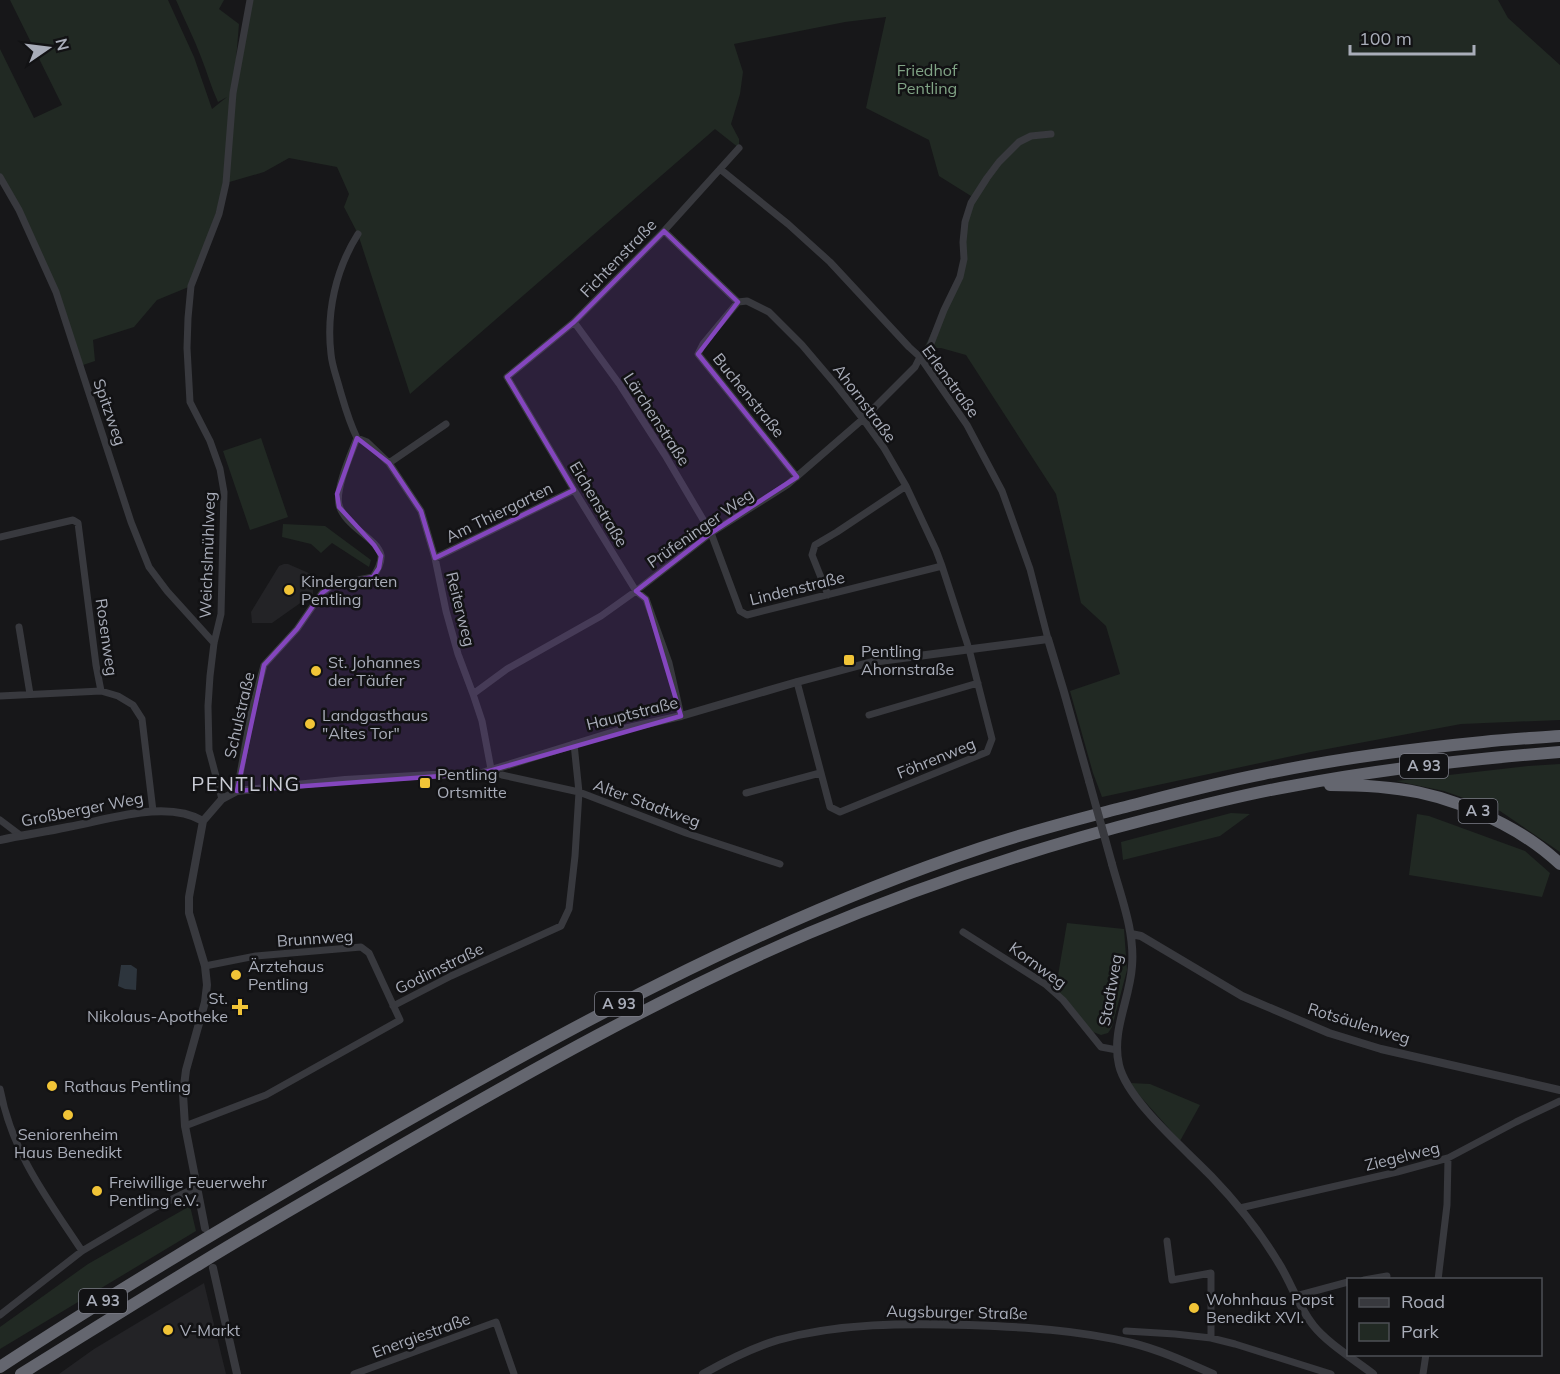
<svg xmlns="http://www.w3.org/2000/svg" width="1560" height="1374" viewBox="0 0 1560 1374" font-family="Mulish,sans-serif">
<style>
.built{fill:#232326}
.green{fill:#212923}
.water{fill:#2d353d}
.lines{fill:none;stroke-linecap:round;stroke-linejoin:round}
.minor{stroke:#38393e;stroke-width:7}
.tertiary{stroke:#38393e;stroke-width:8}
.motorway{stroke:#64666f;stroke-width:12}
.tertiary-bridge{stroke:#38393e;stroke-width:8}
.marked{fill:#8446be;fill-opacity:0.2;stroke:#8446be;stroke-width:4.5;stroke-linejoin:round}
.poi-dot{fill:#f1c437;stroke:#121214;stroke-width:2}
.labels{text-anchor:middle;stroke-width:5;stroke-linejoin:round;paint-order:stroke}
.shield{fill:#121214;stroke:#7c7e88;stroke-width:1.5}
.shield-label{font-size:15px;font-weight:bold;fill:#a9adb9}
.park-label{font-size:16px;fill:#81a486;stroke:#121214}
.street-label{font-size:16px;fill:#a9adb9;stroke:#121214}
.poi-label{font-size:16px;fill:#a9adb9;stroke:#121214;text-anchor:start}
.quarter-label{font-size:20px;letter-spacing:1.5px;fill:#caccd5;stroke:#121214}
</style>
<rect width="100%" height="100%" fill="#171719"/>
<path class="built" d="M 284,564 L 288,564 L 311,574 L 311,583 L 313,585 L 313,594 L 272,623 L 252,623 L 251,612 L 279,566 Z
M 204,1283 L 226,1374 L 59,1374 L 94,1349 Z"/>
<path class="green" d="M 10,0 L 168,0 L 194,57 L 212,109 L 227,97 L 218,102 C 211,87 207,72 201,57 C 194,38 184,19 176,0 L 224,0 L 219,9 L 239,24 L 234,84 L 250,0 L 1498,0 L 1508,18 L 1560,65 L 1560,720 L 1461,724 L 1311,752 L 1102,797 L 1093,773 L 1070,691 L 1120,674 L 1106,626 L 1081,603 L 1056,494 L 966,355 L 941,348 L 931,348 L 920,357 L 961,270 L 963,223 L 971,196 L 939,176 L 929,140 L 866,108 L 886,17 L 845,22 L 734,44 L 743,72 L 740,94 L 731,124 L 739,139 L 739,148 L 715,129 L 410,394 L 358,234 L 344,207 L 349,194 L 337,167 L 289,158 L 264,172 L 226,183 L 191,286 L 157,300 L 134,327 L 93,340 L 95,361 L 80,366 L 56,292 L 0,177 L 0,49 L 34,118 L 62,105 Z
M 261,438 L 288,517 L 250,530 L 223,451 Z
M 283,524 L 325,526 L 371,560 L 369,567 L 332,543 L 321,553 L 311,544 L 282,537 Z
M 1560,764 L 1560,852 L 1500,811 L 1444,791 L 1396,781 L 1528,766 Z
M 1231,813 L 1250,814 L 1220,836 L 1123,860 L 1121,842 Z
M 1417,814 L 1429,816 L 1525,851 L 1550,873 L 1542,897 L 1409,875 Z
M 1067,923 L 1124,929 L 1127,970 L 1112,1027 L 1108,1033 L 1101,1035 L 1093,1032 L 1048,981 L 1057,981 Z
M 1130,1083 L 1150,1084 L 1200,1105 L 1180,1141 L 1140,1096 Z
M 190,1206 L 196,1231 L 0,1349 L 0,1327 L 88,1264 Z"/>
<path class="water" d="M 121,965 L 131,965 L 137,969 L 136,990 L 125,989 L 118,986 Z"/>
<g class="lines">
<path class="minor" d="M 720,169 L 788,224 L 830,262 L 909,347 L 920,357 L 967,425 L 1002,491 L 1030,569 L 1048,639
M 0,177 L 19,210 L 56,292 L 131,522 L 149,567 L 167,591 L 214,643
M 664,231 L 738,302 L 747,301 L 769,312 L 802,345 L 836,385 L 863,419 L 884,448 L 906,486 L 936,550 L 942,566 L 969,649 L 992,739 L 987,752 L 840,812 L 830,807 L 797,682
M 358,234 C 336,269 326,312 331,354 C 332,366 337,378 340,390 C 345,407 349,422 357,438 L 367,442 L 389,463 L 421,511 L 435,558 L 446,611 L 458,654 L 473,694 L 482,721 L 491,769
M 738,302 L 703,344 L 698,354 L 797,477
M 574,322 L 620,385 L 665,455 L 711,533 L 740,611 L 747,615 L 942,566
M 389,463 L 446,424
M 0,537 L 73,520 L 78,523 L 96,665 L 101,691
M 435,558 L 574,490
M 828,595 L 812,555 L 815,545 L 837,532 L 906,486
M 19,627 L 30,694
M 473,694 L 507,669 L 601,616 L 636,591 L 711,533 L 787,485 L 863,419 L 915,367 L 920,357 L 930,346 L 944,310 L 960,277 L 964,259 L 963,242 L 965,222 L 971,203 L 987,178 L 999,162 L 1019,142 L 1031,136 L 1051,134
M 0,696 L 101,691 L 118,696 L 133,705 L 142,719 L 153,811
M 869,715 L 978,683
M 681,716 L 669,663 L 646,599 L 636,591 L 574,490 L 507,377 L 574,322 L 664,231 L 739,148
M 502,775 L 579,792 L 686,833 L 780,864
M 237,791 L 251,714 L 264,665 L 297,629 L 322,593 L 333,585 L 373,577 C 377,571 382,563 381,555 C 377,538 345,527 339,505 C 335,489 351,454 357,438
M 746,793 L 820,773
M 222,799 L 209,750 L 208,706 L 210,676 L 214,643 L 221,614 L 224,492 L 220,469 L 210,441 L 190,402 L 187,348 L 188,318 L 191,286 L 219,214 L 226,183 L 233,93 L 250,0
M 0,820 L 20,835
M 963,932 L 1045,984 L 1063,1000 L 1101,1047 L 1117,1050
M 393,1006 L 451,976 L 561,926 L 569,909 L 575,856 L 579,792 L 574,744
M 0,1089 C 12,1153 47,1198 82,1251
M 185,1126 L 266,1095 L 400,1020 L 369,953 L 361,947 L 256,956 L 205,966
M 1240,1208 L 1397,1172 L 1448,1158 L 1516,1122 L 1560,1101
M 1167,1241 L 1172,1280 L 1211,1273 L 1211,1338
M 1364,1280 L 1387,1276
M 1438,1280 L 1447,1205 L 1448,1158
M 1296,1296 L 1348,1282
M 0,1315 L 82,1251 L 156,1207 L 197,1187
M 1126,1331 L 1175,1334 L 1211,1338 L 1235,1344 L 1331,1374
M 354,1374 L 496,1322 L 514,1374
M 1423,1374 L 1426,1354"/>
<path class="tertiary" d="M 0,840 C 23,835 45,832 68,827 C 108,820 166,799 203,821
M 1112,864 C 1121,897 1135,932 1132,966 C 1130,999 1111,1031 1119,1065 C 1127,1100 1185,1149 1211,1176 C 1236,1202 1259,1230 1278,1262 C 1291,1282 1298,1306 1313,1325 C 1327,1343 1355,1360 1373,1374
M 1131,934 L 1141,936 L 1242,996 L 1329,1033 L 1381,1049 L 1560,1090
M 205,1228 L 185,1126 L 183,1094 L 186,1070 L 205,1002 L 207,985 L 205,966 L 189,913 L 189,897 L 203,821 L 222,799 L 237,791 L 345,780 L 432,775 L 463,775 L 482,773 L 624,729 L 681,716 L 797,682 L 872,662 L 1048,639 L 1064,692 L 1089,781
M 213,1268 L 237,1374
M 703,1374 C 726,1361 752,1348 778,1340 C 840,1323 905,1323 969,1325 C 1024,1327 1078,1330 1132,1343 C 1160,1350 1186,1362 1213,1374"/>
<path class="motorway" d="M 1330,785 C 1396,785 1444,792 1503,824 C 1524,835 1543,848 1560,864
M 0,1367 C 117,1290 238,1219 358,1149 C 558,1033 762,921 981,848 C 1027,832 1075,820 1121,808 C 1168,796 1216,783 1263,774 C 1336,759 1410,749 1483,742 C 1509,739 1534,738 1560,736
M 21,1374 C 81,1337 141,1299 201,1263 C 263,1225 327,1189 390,1152 C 526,1073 664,995 809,933 C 920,886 1035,848 1152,818 C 1199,806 1245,794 1292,786 C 1381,769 1470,759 1560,752"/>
<path class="tertiary-bridge" d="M 1089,781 L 1112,864"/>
</g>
<path class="marked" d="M 664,231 L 738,302 L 698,354 L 797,477 L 711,533 L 636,591 L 646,599 L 681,716 L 482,773 L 237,791 L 264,665 L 297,629 L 322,593 L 333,585 L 373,577 L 379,568 L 381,556 L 374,545 L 339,507 L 337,494 L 357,438 L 389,463 L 421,511 L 435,558 L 574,490 L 507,377 L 574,322 Z"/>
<g class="poi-dot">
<circle cx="289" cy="590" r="6"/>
<rect x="843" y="654" width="12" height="12" rx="3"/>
<circle cx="316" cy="671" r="6"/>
<circle cx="310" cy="724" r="6"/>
<rect x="419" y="777" width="12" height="12" rx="3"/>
<circle cx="236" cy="975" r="6"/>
<path d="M237 998h6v6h6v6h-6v6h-6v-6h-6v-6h6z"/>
<circle cx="52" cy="1086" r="6"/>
<circle cx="68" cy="1115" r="6"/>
<circle cx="97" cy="1191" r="6"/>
<circle cx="1194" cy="1308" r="6"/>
<circle cx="168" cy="1330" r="6"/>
</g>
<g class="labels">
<g class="shield">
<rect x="1400" y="754" width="48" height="24" rx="4.5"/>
<rect x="1458.5" y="799" width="39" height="24" rx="4.5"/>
<rect x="595" y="992" width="48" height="24" rx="4.5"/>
<rect x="79" y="1289" width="48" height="24" rx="4.5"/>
</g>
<g class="shield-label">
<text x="1424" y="771">A 93</text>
<text x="1478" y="816">A 3</text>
<text x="619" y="1009">A 93</text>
<text x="103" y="1306">A 93</text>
</g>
<g class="park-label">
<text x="927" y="76">Friedhof<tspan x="927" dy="18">Pentling</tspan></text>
</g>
<g class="street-label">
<text transform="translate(618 258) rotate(-46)" y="6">Fichtenstraße</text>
<text transform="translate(951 381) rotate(54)" y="6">Erlenstraße</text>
<text transform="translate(749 395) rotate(51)" y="6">Buchenstraße</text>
<text transform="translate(865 403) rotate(53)" y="6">Ahornstraße</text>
<text transform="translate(110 412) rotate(71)" y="6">Spitzweg</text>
<text transform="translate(657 419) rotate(57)" y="6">Lärchenstraße</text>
<text transform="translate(599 504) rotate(59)" y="6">Eichenstraße</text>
<text transform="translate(499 512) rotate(-26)" y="6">Am Thiergarten</text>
<text transform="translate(700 528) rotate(-35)" y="6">Prüfeninger Weg</text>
<text transform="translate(207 555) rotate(-88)" y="6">Weichslmühlweg</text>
<text transform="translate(797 588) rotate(-14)" y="6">Lindenstraße</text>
<text transform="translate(461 609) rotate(76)" y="6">Reiterweg</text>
<text transform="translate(107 637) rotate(82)" y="6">Rosenweg</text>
<text transform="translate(632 713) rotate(-14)" y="6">Hauptstraße</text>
<text transform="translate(239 715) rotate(-77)" y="6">Schulstraße</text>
<text transform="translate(936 758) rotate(-22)" y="6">Föhrenweg</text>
<text transform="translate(647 803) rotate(20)" y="6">Alter Stadtweg</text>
<text transform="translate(82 809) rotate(-11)" y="6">Großberger Weg</text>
<text transform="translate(315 938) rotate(-4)" y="6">Brunnweg</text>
<text transform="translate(1038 965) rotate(36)" y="6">Kornweg</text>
<text transform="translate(439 968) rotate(-26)" y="6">Godimstraße</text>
<text transform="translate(1110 990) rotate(-80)" y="6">Stadtweg</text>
<text transform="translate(1359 1023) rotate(17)" y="6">Rotsäulenweg</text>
<text transform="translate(1402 1156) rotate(-14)" y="6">Ziegelweg</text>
<text transform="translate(957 1312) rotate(1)" y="6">Augsburger Straße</text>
<text transform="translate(421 1335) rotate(-20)" y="6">Energiestraße</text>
</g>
<g class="poi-label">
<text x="301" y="587">Kindergarten<tspan x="301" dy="18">Pentling</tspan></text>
<text x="861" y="657">Pentling<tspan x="861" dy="18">Ahornstraße</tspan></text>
<text x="328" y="668">St. Johannes<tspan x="328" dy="18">der Täufer</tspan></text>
<text x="322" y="721">Landgasthaus<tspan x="322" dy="18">"Altes Tor"</tspan></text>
<text x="437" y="780">Pentling<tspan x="437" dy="18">Ortsmitte</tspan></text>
<text x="248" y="972">Ärztehaus<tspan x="248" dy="18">Pentling</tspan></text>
<text x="228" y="1004" text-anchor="end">St.<tspan x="228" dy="18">Nikolaus-Apotheke</tspan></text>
<text x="64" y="1092">Rathaus Pentling</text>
<text x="68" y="1140" text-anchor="middle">Seniorenheim<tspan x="68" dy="18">Haus Benedikt</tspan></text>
<text x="109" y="1188">Freiwillige Feuerwehr<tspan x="109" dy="18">Pentling e.V.</tspan></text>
<text x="1206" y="1305">Wohnhaus Papst<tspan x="1206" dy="18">Benedikt XVI.</tspan></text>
<text x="180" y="1336">V-Markt</text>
</g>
<g class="quarter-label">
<text x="246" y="791">PENTLING</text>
</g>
</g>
<rect x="1347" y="1278" width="195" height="78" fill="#121214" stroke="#4e5056" stroke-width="1.5"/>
<rect x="1359" y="1298" width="30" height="9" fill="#38393e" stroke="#4e5056" stroke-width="1.5"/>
<text x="1401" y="1308" font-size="18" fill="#a9adb9">Road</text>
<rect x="1359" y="1323" width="30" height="18" fill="#212923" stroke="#4e5056" stroke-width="1.5"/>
<text x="1401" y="1338" font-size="18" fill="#a9adb9">Park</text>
<g transform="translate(48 48) rotate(76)" stroke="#121214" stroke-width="4.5" paint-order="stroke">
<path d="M0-4.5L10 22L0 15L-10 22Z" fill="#a9adb9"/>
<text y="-9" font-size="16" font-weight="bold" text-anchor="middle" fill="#a9adb9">N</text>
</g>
<path d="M1350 45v9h124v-9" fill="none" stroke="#a9adb9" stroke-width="3"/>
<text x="1359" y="45" font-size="18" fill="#a9adb9" stroke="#121214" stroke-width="4.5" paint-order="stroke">100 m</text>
</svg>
